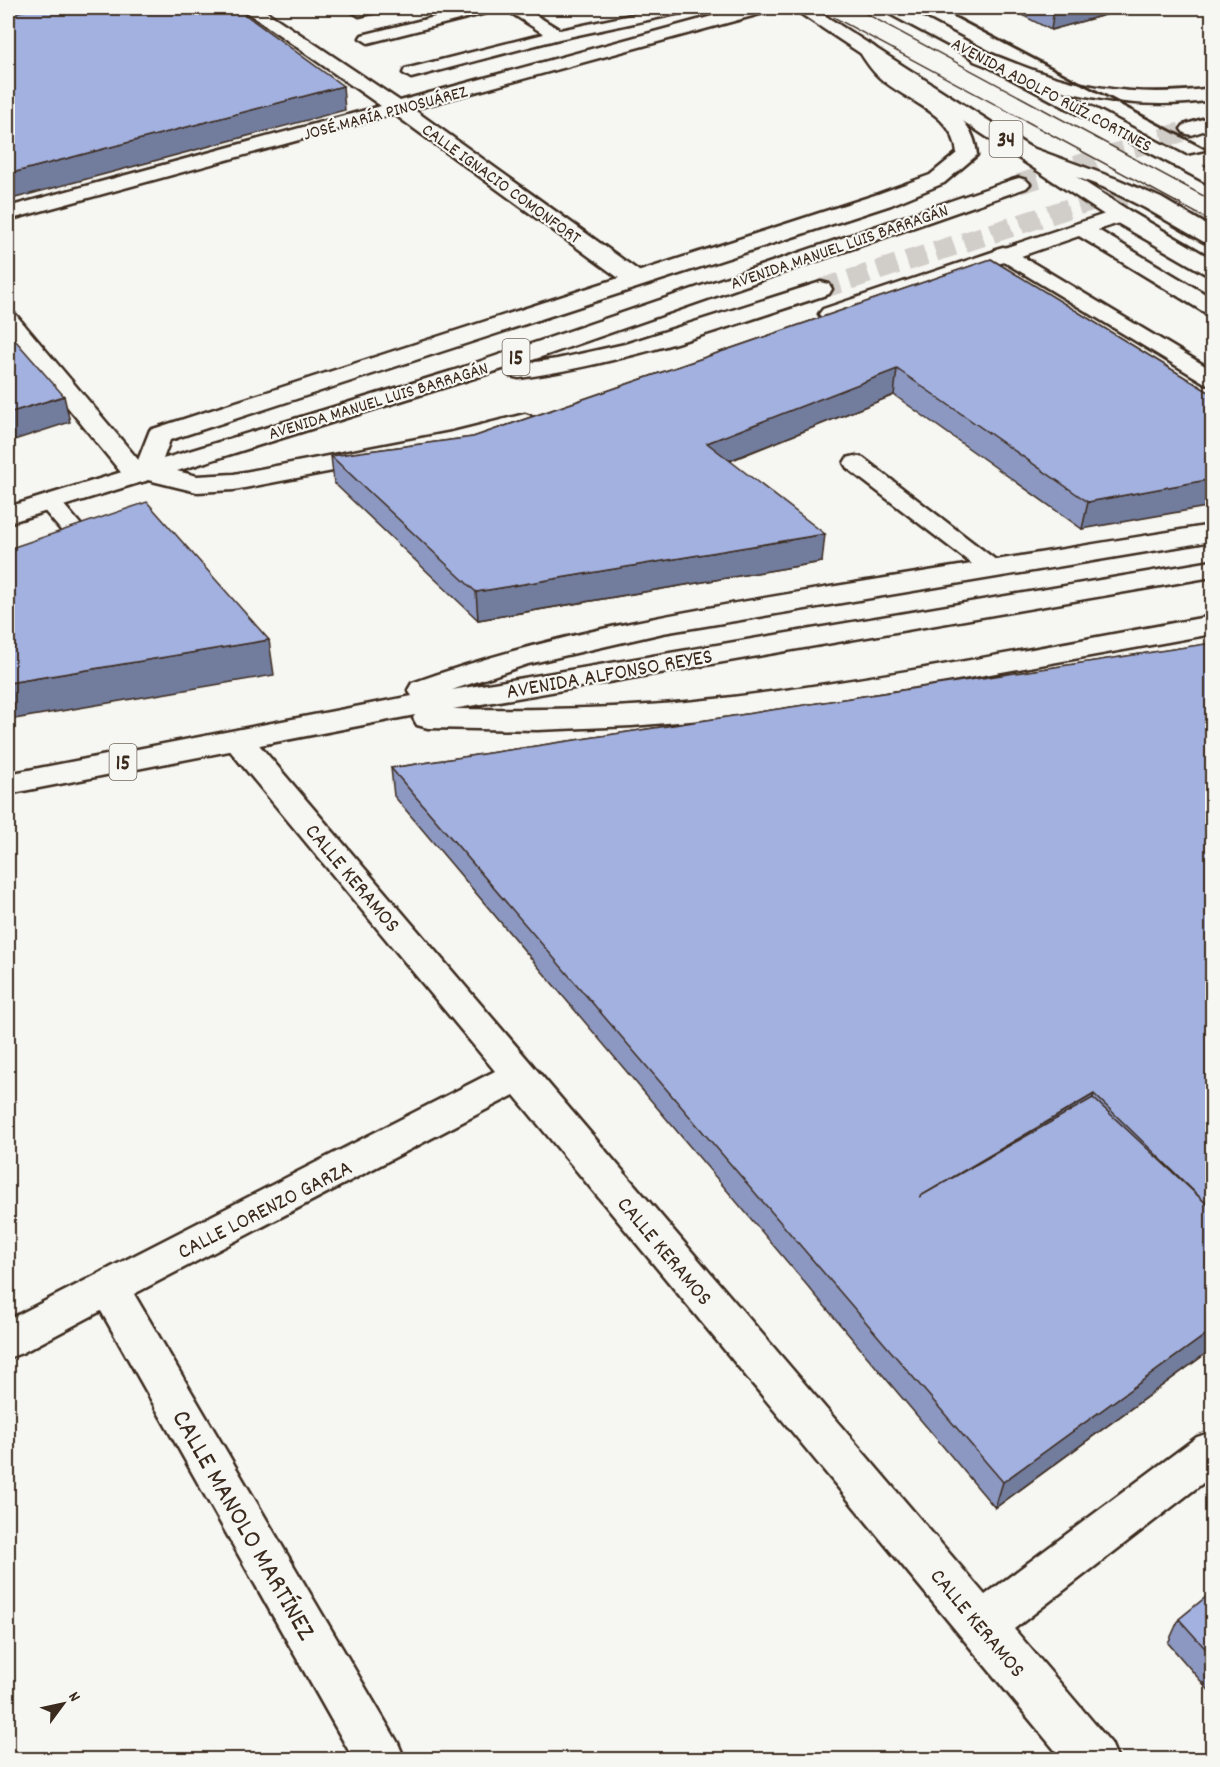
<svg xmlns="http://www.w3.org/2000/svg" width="1220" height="1767" viewBox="0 0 1220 1767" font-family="Dekko,sans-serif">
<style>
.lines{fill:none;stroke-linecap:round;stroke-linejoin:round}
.highway-tunnel{stroke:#d1cdc8;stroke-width:20;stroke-dasharray:20 10;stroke-linecap:butt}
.lane-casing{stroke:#3b2a1e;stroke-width:5}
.street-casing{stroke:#3b2a1e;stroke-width:5}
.primary-casing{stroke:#3b2a1e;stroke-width:5}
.highway-casing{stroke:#3b2a1e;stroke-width:5}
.lane{fill:#f6f6f2;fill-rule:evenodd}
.street{fill:#f6f6f2;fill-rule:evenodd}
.primary{fill:#f6f6f2;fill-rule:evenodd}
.highway{fill:#f6f6f2;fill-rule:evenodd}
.rail{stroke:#3b2a1e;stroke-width:3}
.lane-bridge-casing{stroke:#3b2a1e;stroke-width:20;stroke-linecap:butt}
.lane-bridge{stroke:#f6f6f2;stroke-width:17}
.wall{fill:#8c98c1;stroke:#3b2a1e;stroke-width:1.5}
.shaded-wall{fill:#727c9d;stroke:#3b2a1e;stroke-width:1.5}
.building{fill:#a3b1e0;stroke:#3b2a1e;stroke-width:1.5;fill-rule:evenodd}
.labels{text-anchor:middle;stroke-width:4.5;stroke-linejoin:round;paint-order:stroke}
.far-street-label{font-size:18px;fill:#3b2a1e;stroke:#f6f6f2}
.shield{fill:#f6f6f2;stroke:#73675e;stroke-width:1.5}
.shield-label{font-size:21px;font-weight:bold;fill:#3b2a1e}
.street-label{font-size:22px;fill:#3b2a1e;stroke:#f6f6f2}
.near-street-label{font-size:27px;fill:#3b2a1e;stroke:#f6f6f2}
</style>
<rect width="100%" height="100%" fill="#f6f6f2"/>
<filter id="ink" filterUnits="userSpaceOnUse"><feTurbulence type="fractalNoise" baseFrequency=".0167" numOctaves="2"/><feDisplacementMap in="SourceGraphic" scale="12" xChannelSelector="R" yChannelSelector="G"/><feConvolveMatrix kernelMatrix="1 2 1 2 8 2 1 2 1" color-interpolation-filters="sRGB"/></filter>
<g filter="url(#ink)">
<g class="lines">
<path class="highway-tunnel" d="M 1019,184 L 1191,129
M 821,289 L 1088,202 C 1132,194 1170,195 1211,213"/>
<defs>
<path id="lane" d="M 354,8 L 383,8 L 381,11 L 359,16 L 351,11 Z
M 471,8 L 496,8 L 494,11 L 368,43 L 360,38 L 362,35 Z
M 507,8 L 524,8 L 560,30 L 664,8 L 692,8 L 690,11 L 559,39 L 411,78 L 403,73 L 405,69 L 544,34 L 508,11 Z
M 1003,247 L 1010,249 L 1212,370 L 1212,385 L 1205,383 L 996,257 L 993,253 L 996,249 Z
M 855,456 L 863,458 L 1001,564 L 1005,569 L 1001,574 L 993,576 L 985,574 L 847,468 L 844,463 L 847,458 Z
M 50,496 L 58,498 L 104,552 L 108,557 L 104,562 L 96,564 L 88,562 L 42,508 L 39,503 L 42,498 Z"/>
<path id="street" d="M 241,8 L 261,8 L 400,101 L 742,8 L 770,8 L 767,12 L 413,109 L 643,274 L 646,279 L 643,284 L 635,286 L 627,284 L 394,114 L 8,220 L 8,207 L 381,106 Z
M 8,313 L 16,315 L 146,469 L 150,475 L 146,481 L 137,483 L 128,481 L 8,334 Z
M 238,730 L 249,733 L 985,1595 L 1197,1437 L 1212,1432 L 1212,1476 L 1014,1629 L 1111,1743 L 1118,1760 L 1063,1760 L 514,1095 L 134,1294 L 398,1743 L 405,1760 L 354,1760 L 101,1311 L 22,1353 L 8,1358 L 8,1320 L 495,1071 L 227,747 L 223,740 L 227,733 Z"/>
<path id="primary" d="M 792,8 L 813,8 L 1128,210 L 1212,259 L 1212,275 L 1204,273 L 1112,220 Z
M 883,8 L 904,8 L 1212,170 L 1212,184 L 1205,182 L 886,12 Z"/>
<path id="highway" d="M 867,43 C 880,47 886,64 896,72 C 927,97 974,110 977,155 L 944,183 L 891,205 L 170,440 L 163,459 L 452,371 L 1012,180 L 1019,178 L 1026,180 L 1030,184 L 1026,188 L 521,364 L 557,359 L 625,344 L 821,282 L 829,284 L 832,289 L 829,294 C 727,327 626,364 519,378 L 510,376 L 507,371 L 509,367 L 177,471 L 197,476 L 234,474 L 453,432 L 525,414 L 534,417 L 538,422 L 534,427 L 453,448 L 234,490 L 197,492 L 148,480 L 8,523 L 8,507 L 135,468 L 150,430 L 875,195 L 930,175 L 957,153 C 954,113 907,102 880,78 C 871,70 864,59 858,49 L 860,45 Z
M 981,51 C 1002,57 1022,67 1042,73 C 1098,92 1154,96 1212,88 L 1212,100 C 1129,113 1052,92 974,61 L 972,57 L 974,53 Z
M 1212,116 L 1212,128 L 1191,135 L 1184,133 L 1181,129 L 1184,125 Z
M 1024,145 L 1117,179 L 1161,198 L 1212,228 L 1212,243 L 1204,242 L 1145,208 L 1103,187 L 1017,155 L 1014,151 L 1017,147 Z
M 1212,151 L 1212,163 L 1182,169 L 1175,167 L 1172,163 L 1175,159 Z
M 1120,209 L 1128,210 L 1131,215 L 1128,220 L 1098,230 L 1212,298 L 1212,314 L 1204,312 L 1079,236 L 839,319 L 831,321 L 823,319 L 819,314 L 823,309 Z
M 1212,525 L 1212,541 L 663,633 L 528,664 L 452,690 L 1212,561 L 1212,577 L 453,709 C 543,710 634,709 724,698 C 888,678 1050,645 1212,616 L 1212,634 L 946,682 L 724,718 L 632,726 L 537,730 L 428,728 L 417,725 L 413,718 L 415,715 L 8,794 L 8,774 L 412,696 L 408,690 L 412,683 C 550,633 692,610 836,586 C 961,566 1087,545 1212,525 Z"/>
</defs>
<use href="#lane" class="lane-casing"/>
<use href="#street" class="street-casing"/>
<use href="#primary" class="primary-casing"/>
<use href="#highway" class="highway-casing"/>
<use href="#lane" class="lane"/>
<use href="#street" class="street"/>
<use href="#primary" class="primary"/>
<use href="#highway" class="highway"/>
<path class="rail" d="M 939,8 L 1212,152"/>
<defs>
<path id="lane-bridge" d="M 838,9 L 1212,211"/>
</defs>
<use href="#lane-bridge" class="lane-bridge-casing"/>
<use href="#lane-bridge" class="lane-bridge"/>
</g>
<path class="wall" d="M 1008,8 L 1130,8 L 1051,30 Z
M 991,259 L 1212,394 L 1082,529 L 894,395 L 730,461 L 822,562 L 478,620 L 334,483 L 331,456 L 473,437 Z
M 1212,643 L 1212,1349 L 995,1508 L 394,796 L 391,768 Z
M 1212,1592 L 1212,1694 L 1168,1643 L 1179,1619 Z"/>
<path class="shaded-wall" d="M 8,8 L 52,8 L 8,18 Z
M 1054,8 L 1130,8 L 1051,30 Z
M 343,86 L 345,110 L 8,200 L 8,174 Z
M 897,369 L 894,395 L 706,470 L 707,443 Z
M 64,396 L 70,422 L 8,442 L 8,413 Z
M 1212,479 L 1212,506 L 1082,529 L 1088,502 Z
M 825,534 L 822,562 L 478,620 L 476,592 Z
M 269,640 L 274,675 L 8,720 L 8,683 Z
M 1094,1094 L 1086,1122 L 919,1197 Z
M 1212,1330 L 1212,1349 L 995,1508 L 1003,1482 Z"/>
<path class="building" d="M 38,8 L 236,8 L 343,86 L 8,174 L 8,14 Z
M 991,259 L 1212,394 L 1212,479 L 1088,502 L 897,369 L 707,443 L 825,534 L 476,592 L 331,456 L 473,437 Z
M 8,332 L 64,396 L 8,413 Z
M 147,502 L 269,640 L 8,683 L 8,549 Z
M 1212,643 L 1212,1330 L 1003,1482 L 391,768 ZM 1094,1094 L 1212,1209 L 1093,1098 L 919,1197 Z
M 1212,1592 L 1212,1656 L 1179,1619 Z"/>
</g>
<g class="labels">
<g class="far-street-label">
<text transform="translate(1052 94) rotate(28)" y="6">AVENIDA ADOLFO RUÍZ CORTINES</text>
<text transform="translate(385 112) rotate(-15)" y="6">JOSÉ MARÍA PINOSUÁREZ</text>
<text transform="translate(502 183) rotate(36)" y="6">CALLE IGNACIO COMONFORT</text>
<text transform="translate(839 246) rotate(-19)" y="6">AVENIDA MANUEL LUIS BARRAGÁN</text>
<text transform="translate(378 400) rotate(-17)" y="6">AVENIDA MANUEL LUIS BARRAGÁN</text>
</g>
<g class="shield">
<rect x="989.5" y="121" width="33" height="36" rx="4.5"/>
<rect x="502.5" y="339" width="27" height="36" rx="4.5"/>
<rect x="109.5" y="744" width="27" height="36" rx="4.5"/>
</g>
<g class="shield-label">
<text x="1006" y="146">34</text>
<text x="516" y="364">15</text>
<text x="123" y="769">15</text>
</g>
<g class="street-label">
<text transform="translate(609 672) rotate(-10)" y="8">AVENIDA ALFONSO REYES</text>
<text transform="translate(354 877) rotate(50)" y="8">CALLE KERAMOS</text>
<text transform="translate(264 1208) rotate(-27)" y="8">CALLE LORENZO GARZA</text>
<text transform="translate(666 1250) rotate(50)" y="8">CALLE KERAMOS</text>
<text transform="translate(979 1622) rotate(50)" y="8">CALLE KERAMOS</text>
</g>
<g class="near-street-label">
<text transform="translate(245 1524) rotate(60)" y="9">CALLE MANOLO MARTÍNEZ</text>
</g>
</g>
<rect width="1220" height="1767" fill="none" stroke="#f6f6f2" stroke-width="30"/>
<rect x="15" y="15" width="1190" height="1737" fill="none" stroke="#3b2a1e" stroke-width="2" filter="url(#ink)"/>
<g transform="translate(63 1704) rotate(57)" stroke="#f6f6f2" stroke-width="4.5" paint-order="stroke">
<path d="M0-4.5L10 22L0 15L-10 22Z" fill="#3b2a1e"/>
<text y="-9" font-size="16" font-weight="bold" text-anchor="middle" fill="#3b2a1e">N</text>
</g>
</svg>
